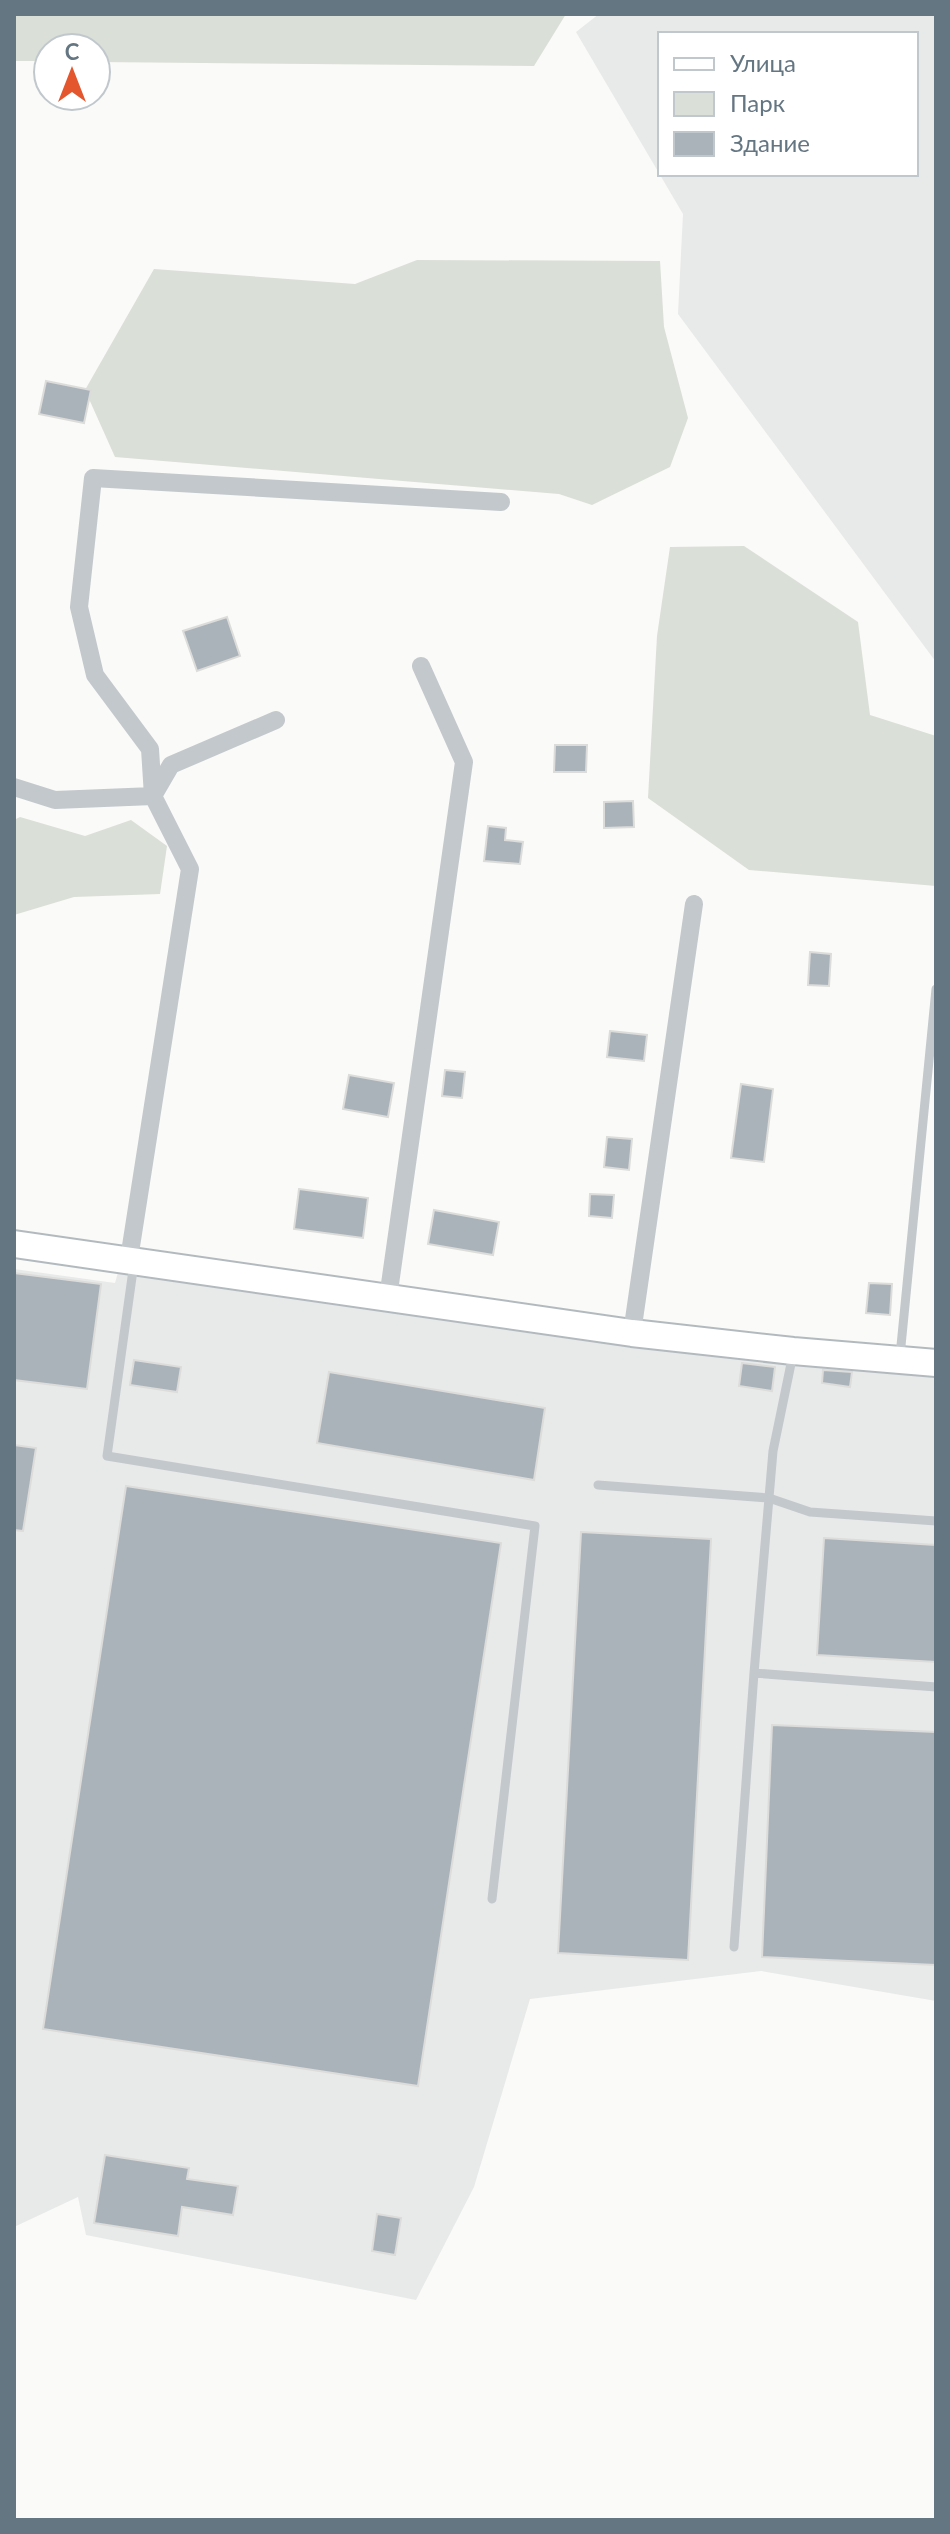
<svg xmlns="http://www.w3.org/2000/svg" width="950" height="2534" viewBox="0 0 950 2534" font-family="Lato,sans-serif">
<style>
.built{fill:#e8e9e9;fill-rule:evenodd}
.green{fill:#dadfd7}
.building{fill:#aab3b9;stroke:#dcdcda;stroke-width:2}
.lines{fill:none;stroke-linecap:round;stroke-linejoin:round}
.secondary-casing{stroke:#b3babf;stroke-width:30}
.lane{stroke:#c3c8cc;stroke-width:9}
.street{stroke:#c3c8cc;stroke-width:18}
.secondary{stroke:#fff;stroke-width:26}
</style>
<rect width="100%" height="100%" fill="#fafaf8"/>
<path class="built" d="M 599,14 L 936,14 L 936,662 L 678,314 L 683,214 L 576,32 ZM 660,34 L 916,34 L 916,174 L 660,174 Z
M 14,1269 L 115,1283 L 119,1269 L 936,1375 L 936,2001 L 761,1971 L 530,1999 L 474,2187 L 416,2300 L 86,2235 L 78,2197 L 14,2227 Z"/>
<path class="green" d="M 14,14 L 566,14 L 534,66 L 96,62 L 96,48 L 48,48 L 48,61 L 14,61 Z
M 417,260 L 660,261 L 664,327 L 688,418 L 670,467 L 592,505 L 559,494 L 115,457 L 85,390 L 154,269 L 355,284 Z
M 744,546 L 858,622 L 870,715 L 936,736 L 936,886 L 749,870 L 648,798 L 657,636 L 670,547 Z
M 20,817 L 85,836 L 131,820 L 167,846 L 160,894 L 74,897 L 14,915 L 14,820 Z"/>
<path class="building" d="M 46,381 L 91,390 L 84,423 L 39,414 Z
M 227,617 L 240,656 L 197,671 L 183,631 Z
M 555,745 L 587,745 L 586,772 L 554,772 Z
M 633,801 L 634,827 L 604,828 L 604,802 Z
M 488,826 L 506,828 L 505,840 L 523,842 L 520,864 L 484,861 Z
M 810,952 L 831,954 L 829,986 L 808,985 Z
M 610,1031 L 647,1035 L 644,1061 L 607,1057 Z
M 445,1070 L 465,1072 L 462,1098 L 442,1096 Z
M 349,1075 L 394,1083 L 388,1117 L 343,1109 Z
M 741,1084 L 773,1089 L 764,1162 L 731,1158 Z
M 607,1137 L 632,1139 L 629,1170 L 604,1167 Z
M 299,1189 L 368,1198 L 363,1238 L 294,1229 Z
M 590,1194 L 614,1195 L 612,1218 L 589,1216 Z
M 434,1210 L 499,1222 L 493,1255 L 428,1244 Z
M 14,1273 L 101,1284 L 87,1389 L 14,1380 Z
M 869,1283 L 892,1284 L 890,1315 L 866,1313 Z
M 134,1360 L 181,1367 L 177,1392 L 130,1385 Z
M 742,1363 L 775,1367 L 772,1391 L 739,1386 Z
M 823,1370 L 852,1372 L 850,1387 L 822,1383 Z
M 329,1372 L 545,1408 L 534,1480 L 317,1443 Z
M 14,1445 L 36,1448 L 23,1531 L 14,1530 Z
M 126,1486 L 501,1543 L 418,2086 L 43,2029 Z
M 581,1532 L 711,1539 L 688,1960 L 558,1953 Z
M 824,1538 L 936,1545 L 936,1662 L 817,1655 Z
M 772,1725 L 936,1732 L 936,1965 L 762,1957 Z
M 105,2155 L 189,2168 L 187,2179 L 238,2186 L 233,2215 L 182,2207 L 178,2236 L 94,2223 Z
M 377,2214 L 401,2218 L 395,2255 L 372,2251 Z"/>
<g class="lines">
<defs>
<path id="secondary" d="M 14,1244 L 632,1333 L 793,1351 L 936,1363"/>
</defs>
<use href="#secondary" class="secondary-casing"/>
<path class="lane" d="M 134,1263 L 107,1456 L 535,1526 L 492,1899
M 793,1354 L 773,1451 L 754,1673 L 936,1687
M 900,1356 L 936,989
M 598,1485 L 769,1498 L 810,1512 L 936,1521
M 734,1947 L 754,1673"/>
<path class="street" d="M 14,787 L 55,800 L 153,796 L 171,765 L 276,720
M 129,1259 L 190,869 L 153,796 L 150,749 L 95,675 L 79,607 L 93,478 L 501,502
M 388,1298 L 464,762 L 421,666
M 632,1333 L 694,904"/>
<use href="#secondary" class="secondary"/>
</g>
<rect width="950" height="2534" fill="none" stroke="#657683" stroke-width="32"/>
<rect x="658" y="32" width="260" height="144" fill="#ffffff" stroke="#c1c8cd" stroke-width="2"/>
<rect x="674" y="58" width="40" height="12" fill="#ffffff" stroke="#c1c8cd" stroke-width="2"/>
<text x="730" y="72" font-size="24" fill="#657683">Улица</text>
<rect x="674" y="92" width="40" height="24" fill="#dadfd7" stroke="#c1c8cd" stroke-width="2"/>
<text x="730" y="112" font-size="24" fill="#657683">Парк</text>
<rect x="674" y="132" width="40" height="24" fill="#aab3b9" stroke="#c1c8cd" stroke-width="2"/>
<text x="730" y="152" font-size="24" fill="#657683">Здание</text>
<g transform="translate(72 72)"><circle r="38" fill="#ffffff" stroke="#c1c8cd" stroke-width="2"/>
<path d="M0-6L14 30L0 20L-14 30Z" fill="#e4572e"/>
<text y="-12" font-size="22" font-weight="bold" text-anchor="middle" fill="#657683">С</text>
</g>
</svg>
